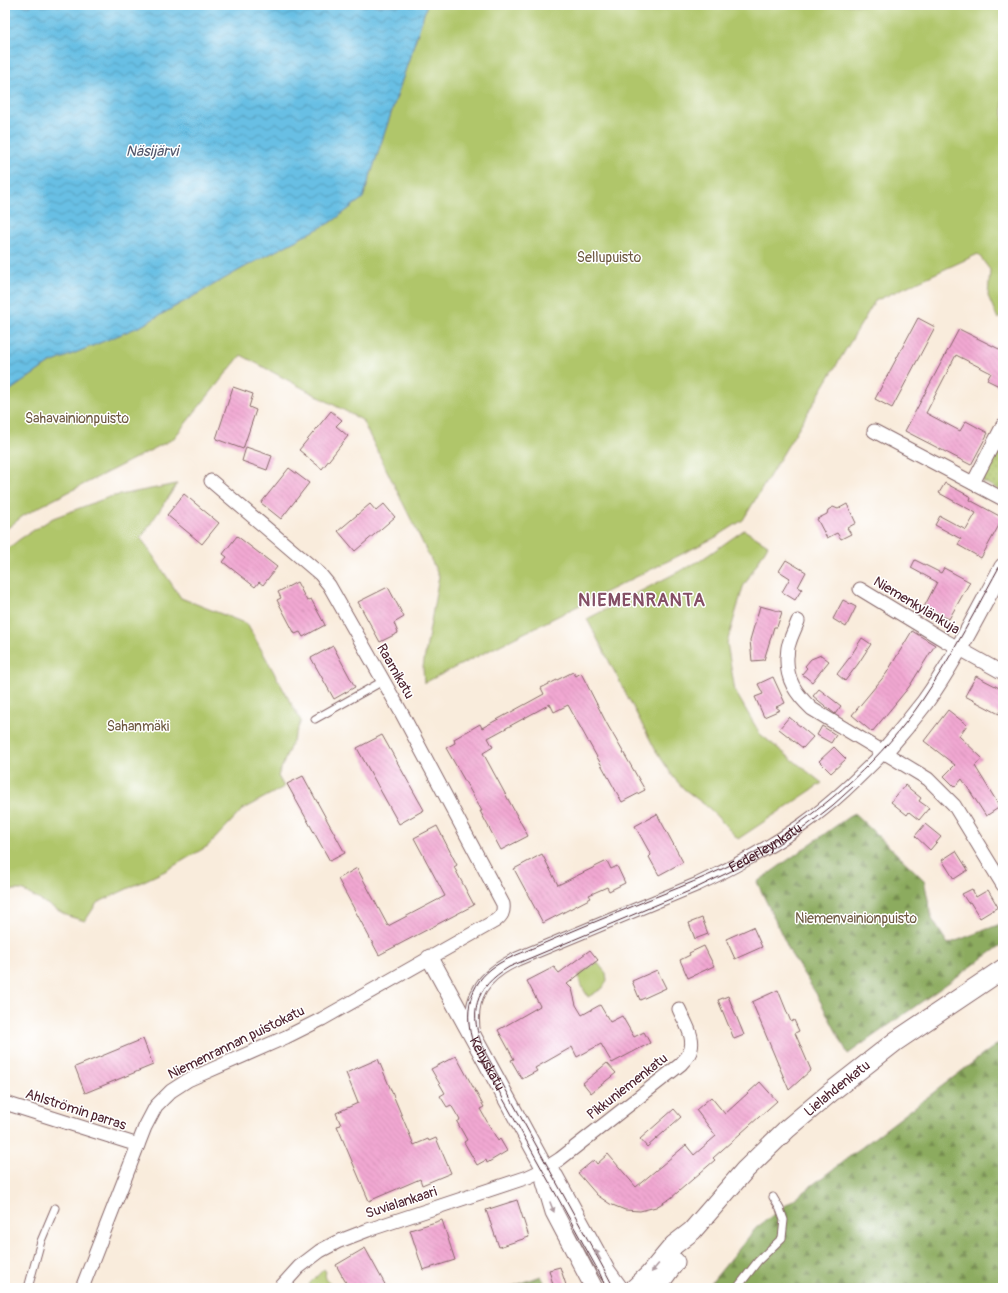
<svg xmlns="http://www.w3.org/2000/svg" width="1008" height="1293" viewBox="0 0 1008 1293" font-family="Pangolin,sans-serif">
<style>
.grass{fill:url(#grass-dots);stroke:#7d724b}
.forest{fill:url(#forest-firs);stroke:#6b6545}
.park{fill:#b0c66b;stroke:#7d724b}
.water{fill:url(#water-waves);stroke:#586f88}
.building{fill:url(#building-back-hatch)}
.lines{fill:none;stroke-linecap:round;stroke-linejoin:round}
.service-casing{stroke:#876769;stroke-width:9}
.minor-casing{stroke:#876769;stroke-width:15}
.tertiary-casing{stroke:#876769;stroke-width:19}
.secondary-casing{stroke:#876769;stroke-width:21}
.service{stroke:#fff;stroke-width:7}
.minor{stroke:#fff;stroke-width:13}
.tertiary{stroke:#fff;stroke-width:17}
.secondary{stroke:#fff;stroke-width:19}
.tram{stroke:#4a1f2b;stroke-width:1}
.oneway{fill:#ae9aa0}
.labels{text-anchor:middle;stroke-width:3;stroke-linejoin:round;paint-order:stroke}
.park-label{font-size:14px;fill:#6e5941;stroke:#fff}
.street-label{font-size:14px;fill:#4a1f2b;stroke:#fff}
.water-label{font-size:15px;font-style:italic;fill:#54576c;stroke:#fff}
.district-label{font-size:18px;font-weight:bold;letter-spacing:1px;fill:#844f65;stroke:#fff}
</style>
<defs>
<pattern id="grass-dots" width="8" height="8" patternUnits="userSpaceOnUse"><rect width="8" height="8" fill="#b0c66b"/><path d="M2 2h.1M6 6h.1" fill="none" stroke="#91a058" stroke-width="1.8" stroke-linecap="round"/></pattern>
<pattern id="forest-firs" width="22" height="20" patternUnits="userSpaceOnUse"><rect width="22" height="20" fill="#8cab5f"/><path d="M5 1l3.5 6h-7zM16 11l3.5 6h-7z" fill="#748b4f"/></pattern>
<pattern id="water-waves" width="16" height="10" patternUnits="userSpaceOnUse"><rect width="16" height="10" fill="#67bfe4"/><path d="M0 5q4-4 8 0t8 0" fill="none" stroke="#579bb9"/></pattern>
<pattern id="building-back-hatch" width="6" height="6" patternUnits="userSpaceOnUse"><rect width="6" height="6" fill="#f1a7d2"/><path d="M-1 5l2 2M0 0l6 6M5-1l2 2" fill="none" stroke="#d08fb4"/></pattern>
</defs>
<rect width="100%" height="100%" fill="#fff"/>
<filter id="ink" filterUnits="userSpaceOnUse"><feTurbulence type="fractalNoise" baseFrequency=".025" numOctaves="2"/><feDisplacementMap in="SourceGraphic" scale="8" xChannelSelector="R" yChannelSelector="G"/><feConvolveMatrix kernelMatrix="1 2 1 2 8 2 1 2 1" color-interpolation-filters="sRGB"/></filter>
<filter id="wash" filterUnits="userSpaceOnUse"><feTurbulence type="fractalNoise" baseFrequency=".012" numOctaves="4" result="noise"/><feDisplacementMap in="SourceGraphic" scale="16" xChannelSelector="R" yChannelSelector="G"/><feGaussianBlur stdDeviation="0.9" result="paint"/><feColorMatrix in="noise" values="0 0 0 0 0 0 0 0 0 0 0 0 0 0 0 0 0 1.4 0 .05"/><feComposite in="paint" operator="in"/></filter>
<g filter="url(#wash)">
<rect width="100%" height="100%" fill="#f9ecdc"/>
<path class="grass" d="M 1003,444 L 1003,492 L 982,481 Z"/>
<path class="forest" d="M 854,813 L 924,880 L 932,919 L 948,944 L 1003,923 L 1003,944 L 848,1054 L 817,995 L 791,954 L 757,882 Z
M 1003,1040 L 1003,1288 L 707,1288 L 756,1228 L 984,1054 Z
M 541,1276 L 547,1288 L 508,1288 Z"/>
<path class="park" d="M 427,5 L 1003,5 L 1003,314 L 998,319 L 988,296 L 990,270 L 978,254 L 875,301 L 743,520 L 716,537 L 424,683 L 423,667 L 439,576 L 362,420 L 241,355 L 173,439 L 41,506 L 23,516 L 5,530 L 5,394 L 48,364 L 141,326 L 243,268 L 333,221 L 363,198 Z
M 177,484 L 141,538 L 181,598 L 247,624 L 301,721 L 278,776 L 284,787 L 243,809 L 208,846 L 165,871 L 97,903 L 85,921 L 68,916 L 22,890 L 5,890 L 5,551 L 20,539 L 53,518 L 109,497 Z
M 744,530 L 768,545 L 743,587 L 727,643 L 735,691 L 760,734 L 822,783 L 738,839 L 709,808 L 684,789 L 674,778 L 656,751 L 587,619 L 701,560 Z
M 597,962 L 606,973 L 607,980 L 603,988 L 588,997 L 580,983 L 579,975 Z
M 324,1269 L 326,1272 C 323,1278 330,1283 333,1288 L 312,1288 L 310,1286 L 309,1284 Z"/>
<path class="water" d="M 5,5 L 427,5 L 363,198 L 333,221 L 243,268 L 141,326 L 48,364 L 5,394 Z"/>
<g id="blocks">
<path class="building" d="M 918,318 L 935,327 L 892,408 L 875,399 Z
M 959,329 L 1003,351 L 1003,388 L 987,380 L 991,373 L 956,355 L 926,413 L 960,431 L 966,421 L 988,433 L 971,465 L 905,431 Z
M 233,387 L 253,394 L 249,407 L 256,410 L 243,449 L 216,439 Z
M 331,411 L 342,420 L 336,426 L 348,436 L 322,469 L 299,450 Z
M 246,447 L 272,456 L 267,470 L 242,461 Z
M 289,468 L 309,483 L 281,519 L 261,503 Z
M 945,483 L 971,497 L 970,500 L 1003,518 L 981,558 L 958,545 L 961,539 L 935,525 L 940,516 L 966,530 L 976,513 L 939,493 Z
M 184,494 L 219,523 L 202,544 L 167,515 Z
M 370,504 L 376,511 L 384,504 L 395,517 L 355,551 L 338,531 Z
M 847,504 L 856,523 L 847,528 L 851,534 L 841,539 L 837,533 L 827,538 L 817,519 L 827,514 L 828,510 L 833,507 L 838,509 Z
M 237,536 L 277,567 L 263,585 L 259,582 L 255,587 L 223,562 L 227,557 L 223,554 Z
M 786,560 L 806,572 L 798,587 L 802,589 L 795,600 L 782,592 L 790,578 L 779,571 Z
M 915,560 L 941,573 L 944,568 L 970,582 L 949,619 L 924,607 L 937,582 L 911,568 Z
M 297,582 L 307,601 L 311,599 L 325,625 L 303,637 L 300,632 L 295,634 L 277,600 L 281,598 L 278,592 Z
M 388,587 L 404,617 L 394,623 L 398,633 L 380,642 L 358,602 Z
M 843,600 L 856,607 L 846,627 L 833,619 Z
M 760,606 L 782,612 L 777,627 L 774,627 L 764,660 L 752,661 L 750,640 Z
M 912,631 L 935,645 L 909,687 L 872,732 L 852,715 L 886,674 Z
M 862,638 L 871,644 L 858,664 L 845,681 L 837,674 L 850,657 Z
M 333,646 L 355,687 L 334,699 L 311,658 Z
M 821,655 L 829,661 L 812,682 L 802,674 L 807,668 L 805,666 L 811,659 Z
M 573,672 L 576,676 L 581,673 L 607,724 L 645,790 L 622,802 L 568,705 L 554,712 L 550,704 L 488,738 L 493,747 L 483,753 L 528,836 L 501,850 L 480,811 L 482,811 L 446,748 L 455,743 L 454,739 L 480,724 L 482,728 L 544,694 L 541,688 Z
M 976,676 L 1003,690 L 1003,706 L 999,714 L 965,696 Z
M 773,677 L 785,703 L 776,707 L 780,710 L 764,717 L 755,697 L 763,694 L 758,684 Z
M 819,689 L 841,706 L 835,714 L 813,696 Z
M 948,710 L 967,725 L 959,736 L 982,758 L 975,766 L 1000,807 L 986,816 L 962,779 L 955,787 L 944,776 L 955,765 L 924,741 Z
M 789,717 L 813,737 L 803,748 L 779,729 Z
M 822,726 L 836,735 L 831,743 L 817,735 Z
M 382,735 L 424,810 L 399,824 L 357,748 Z
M 834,747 L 846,759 L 831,773 L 819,761 Z
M 303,776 L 345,853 L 330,861 L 287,784 Z
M 905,785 L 921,798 L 919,801 L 929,808 L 919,820 L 909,812 L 907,815 L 891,802 Z
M 657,814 L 683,862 L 659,875 L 649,857 L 651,855 L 635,826 Z
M 925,824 L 941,837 L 930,850 L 915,836 Z
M 437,826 L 457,865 L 454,867 L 474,905 L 379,955 L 338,879 L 357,868 L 388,926 L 445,896 L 414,838 Z
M 956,851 L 968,870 L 954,879 L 942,860 Z
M 542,854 L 558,885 L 607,861 L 611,869 L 617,866 L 625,883 L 609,891 L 607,887 L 589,895 L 591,898 L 543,923 L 514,869 Z
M 972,889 L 976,897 L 988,890 L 998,907 L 980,918 L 970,902 L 968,903 L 962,894 Z
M 702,918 L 708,934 L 695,939 L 689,923 Z
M 753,927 L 762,947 L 735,959 L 726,939 Z
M 704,946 L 714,966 L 688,978 L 680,960 L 690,955 L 689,953 Z
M 590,950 L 598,960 L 567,984 L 572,989 L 576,1005 L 582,1015 L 600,1005 L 610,1022 L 622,1016 L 634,1037 L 644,1032 L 650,1043 L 612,1063 L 601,1044 L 577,1057 L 572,1047 L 535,1068 L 537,1071 L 522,1079 L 511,1060 L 514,1059 L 498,1030 L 540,1006 L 527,981 L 554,967 L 559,973 Z
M 657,970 L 666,988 L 640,1000 L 632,981 Z
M 778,990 L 791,1022 L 794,1020 L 799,1031 L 795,1033 L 811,1070 L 789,1090 L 752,1002 Z
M 728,996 L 744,1035 L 734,1039 L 718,1000 Z
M 143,1039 L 153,1065 L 85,1093 L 75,1067 Z
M 456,1056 L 484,1107 L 480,1109 L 498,1141 L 500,1139 L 507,1151 L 487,1163 L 486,1160 L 477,1165 L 464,1142 L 467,1140 L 457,1122 L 460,1120 L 451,1105 L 447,1107 L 440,1096 L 445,1093 L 431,1069 Z
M 378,1059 L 414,1145 L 428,1139 L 429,1141 L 436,1138 L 451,1173 L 422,1185 L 420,1179 L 369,1201 L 337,1126 L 341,1125 L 336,1113 L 358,1103 L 346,1073 Z
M 607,1063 L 616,1073 L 591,1093 L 583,1083 Z
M 760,1082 L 777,1101 L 713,1158 L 715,1160 L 671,1198 L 656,1207 L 640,1211 L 625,1210 L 610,1204 L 597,1195 L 578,1173 L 594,1160 L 597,1164 L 608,1154 L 636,1187 L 686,1145 L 694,1155 L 716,1136 L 696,1110 L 711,1097 L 725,1114 Z
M 674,1109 L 681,1117 L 647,1147 L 640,1139 Z
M 517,1200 L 529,1237 L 499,1247 L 486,1210 Z
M 442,1220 L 455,1260 L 423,1270 L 410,1230 Z
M 365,1248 L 387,1288 L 349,1288 L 336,1265 Z
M 560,1267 L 567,1288 L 554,1288 L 549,1270 Z"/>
</g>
</g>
<g filter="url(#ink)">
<use href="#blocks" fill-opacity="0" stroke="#876769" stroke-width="1"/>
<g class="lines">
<defs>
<path id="service" d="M 315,719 L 383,681
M 28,1288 L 41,1241 L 55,1208
M 737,1288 L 758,1261 L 782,1238 L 784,1220 L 780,1209 L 773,1197"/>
<g id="minor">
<path d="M 874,431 L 1003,499"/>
<path d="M 973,483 L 1003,425"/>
<path d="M 860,589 L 944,640 L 1003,673"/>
<path d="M 798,621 C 795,629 791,636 789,644 C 787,648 788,653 787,657 C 786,680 796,694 812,709 L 928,779 L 954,805 L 1003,885"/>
<path id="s1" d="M 474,1035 C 467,997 483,975 517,959 L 698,884 C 734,867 769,848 802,825 C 832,804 858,778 884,752"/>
<path d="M 5,1103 L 138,1145"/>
<path d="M 82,1288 L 145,1127 L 156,1106 L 171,1091 L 188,1080 L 286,1037 L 322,1019 L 495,921 C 502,916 504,912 503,904 L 401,712 L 329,585 L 320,574 L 211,481"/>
<path d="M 280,1288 L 299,1267 L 320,1251 L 337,1242 L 368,1230 L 528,1177 L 543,1170 L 560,1159 L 681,1064 C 683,1061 687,1058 689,1054 C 697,1039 685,1023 679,1009"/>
</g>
<g id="tertiary">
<path d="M 884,752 C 898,736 912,719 925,702 C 955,660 978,612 1003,567"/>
<path id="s2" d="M 430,958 L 545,1169 L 555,1177 L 606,1270 L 619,1288"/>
<path d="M 545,1169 L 545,1182 L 554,1212 L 594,1288"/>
</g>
<g id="secondary">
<path id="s3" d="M 635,1288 L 649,1275 L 674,1245 L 692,1231 L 745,1170 L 787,1129 L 831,1092 L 896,1041 L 1003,969"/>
<path d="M 656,1288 L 675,1262"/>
</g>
</defs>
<use href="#service" class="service-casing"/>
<use href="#minor" class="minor-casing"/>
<use href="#tertiary" class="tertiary-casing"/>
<use href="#secondary" class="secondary-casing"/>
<use href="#service" class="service"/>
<use href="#minor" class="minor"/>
<use href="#tertiary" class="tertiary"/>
<use href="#secondary" class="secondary"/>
<path class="tram" d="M 606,1288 L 600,1274 L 475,1048 C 464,1021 466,988 491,969 C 501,961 514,956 526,951 C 567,933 607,917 648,900 C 688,884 730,868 767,845 C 827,807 883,758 923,699 C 953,655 977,607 1003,560
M 614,1288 L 605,1271 L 484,1050 C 468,1013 474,988 509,967 L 694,889 L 748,863 L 805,827 L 833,805 L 853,787"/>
</g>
<defs><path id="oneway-solid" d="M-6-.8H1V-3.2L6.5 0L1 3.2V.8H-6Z"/></defs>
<g class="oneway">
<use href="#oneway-solid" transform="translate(552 1207) rotate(68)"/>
<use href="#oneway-solid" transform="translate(598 1255) rotate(-119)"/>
<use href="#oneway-solid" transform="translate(655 1268) rotate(130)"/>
</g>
</g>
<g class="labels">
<g class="park-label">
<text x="609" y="262">Sellupuisto</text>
<text x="77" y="423">Sahavainionpuisto</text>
<text x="138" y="731">Sahanmäki</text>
<text x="856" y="923">Niemenvainionpuisto</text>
</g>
<g class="street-label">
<text transform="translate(917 605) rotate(31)" y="5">Niemenkylänkuja</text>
<text transform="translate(396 671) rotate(60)" y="5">Raamikatu</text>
<text dy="5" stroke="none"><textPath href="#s1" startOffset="368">Federleynkatu</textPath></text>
<text transform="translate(236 1042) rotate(-26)" y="5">Niemenrannan puistokatu</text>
<text dy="5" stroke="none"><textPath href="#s2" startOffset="120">Kehyskatu</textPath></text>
<text transform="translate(627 1086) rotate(-38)" y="5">Pikkuniemenkatu</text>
<text dy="5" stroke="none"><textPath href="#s3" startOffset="285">Lielahdenkatu</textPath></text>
<text transform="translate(76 1109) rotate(18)" y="5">Ahlströmin parras</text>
<text transform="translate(401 1202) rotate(-18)" y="5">Suvialankaari</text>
</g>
<g class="water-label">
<text x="152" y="156">Näsijärvi</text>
</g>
<g class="district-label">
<text x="642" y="606">NIEMENRANTA</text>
</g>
</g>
<rect width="1008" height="1293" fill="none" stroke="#fff" stroke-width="20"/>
</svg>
